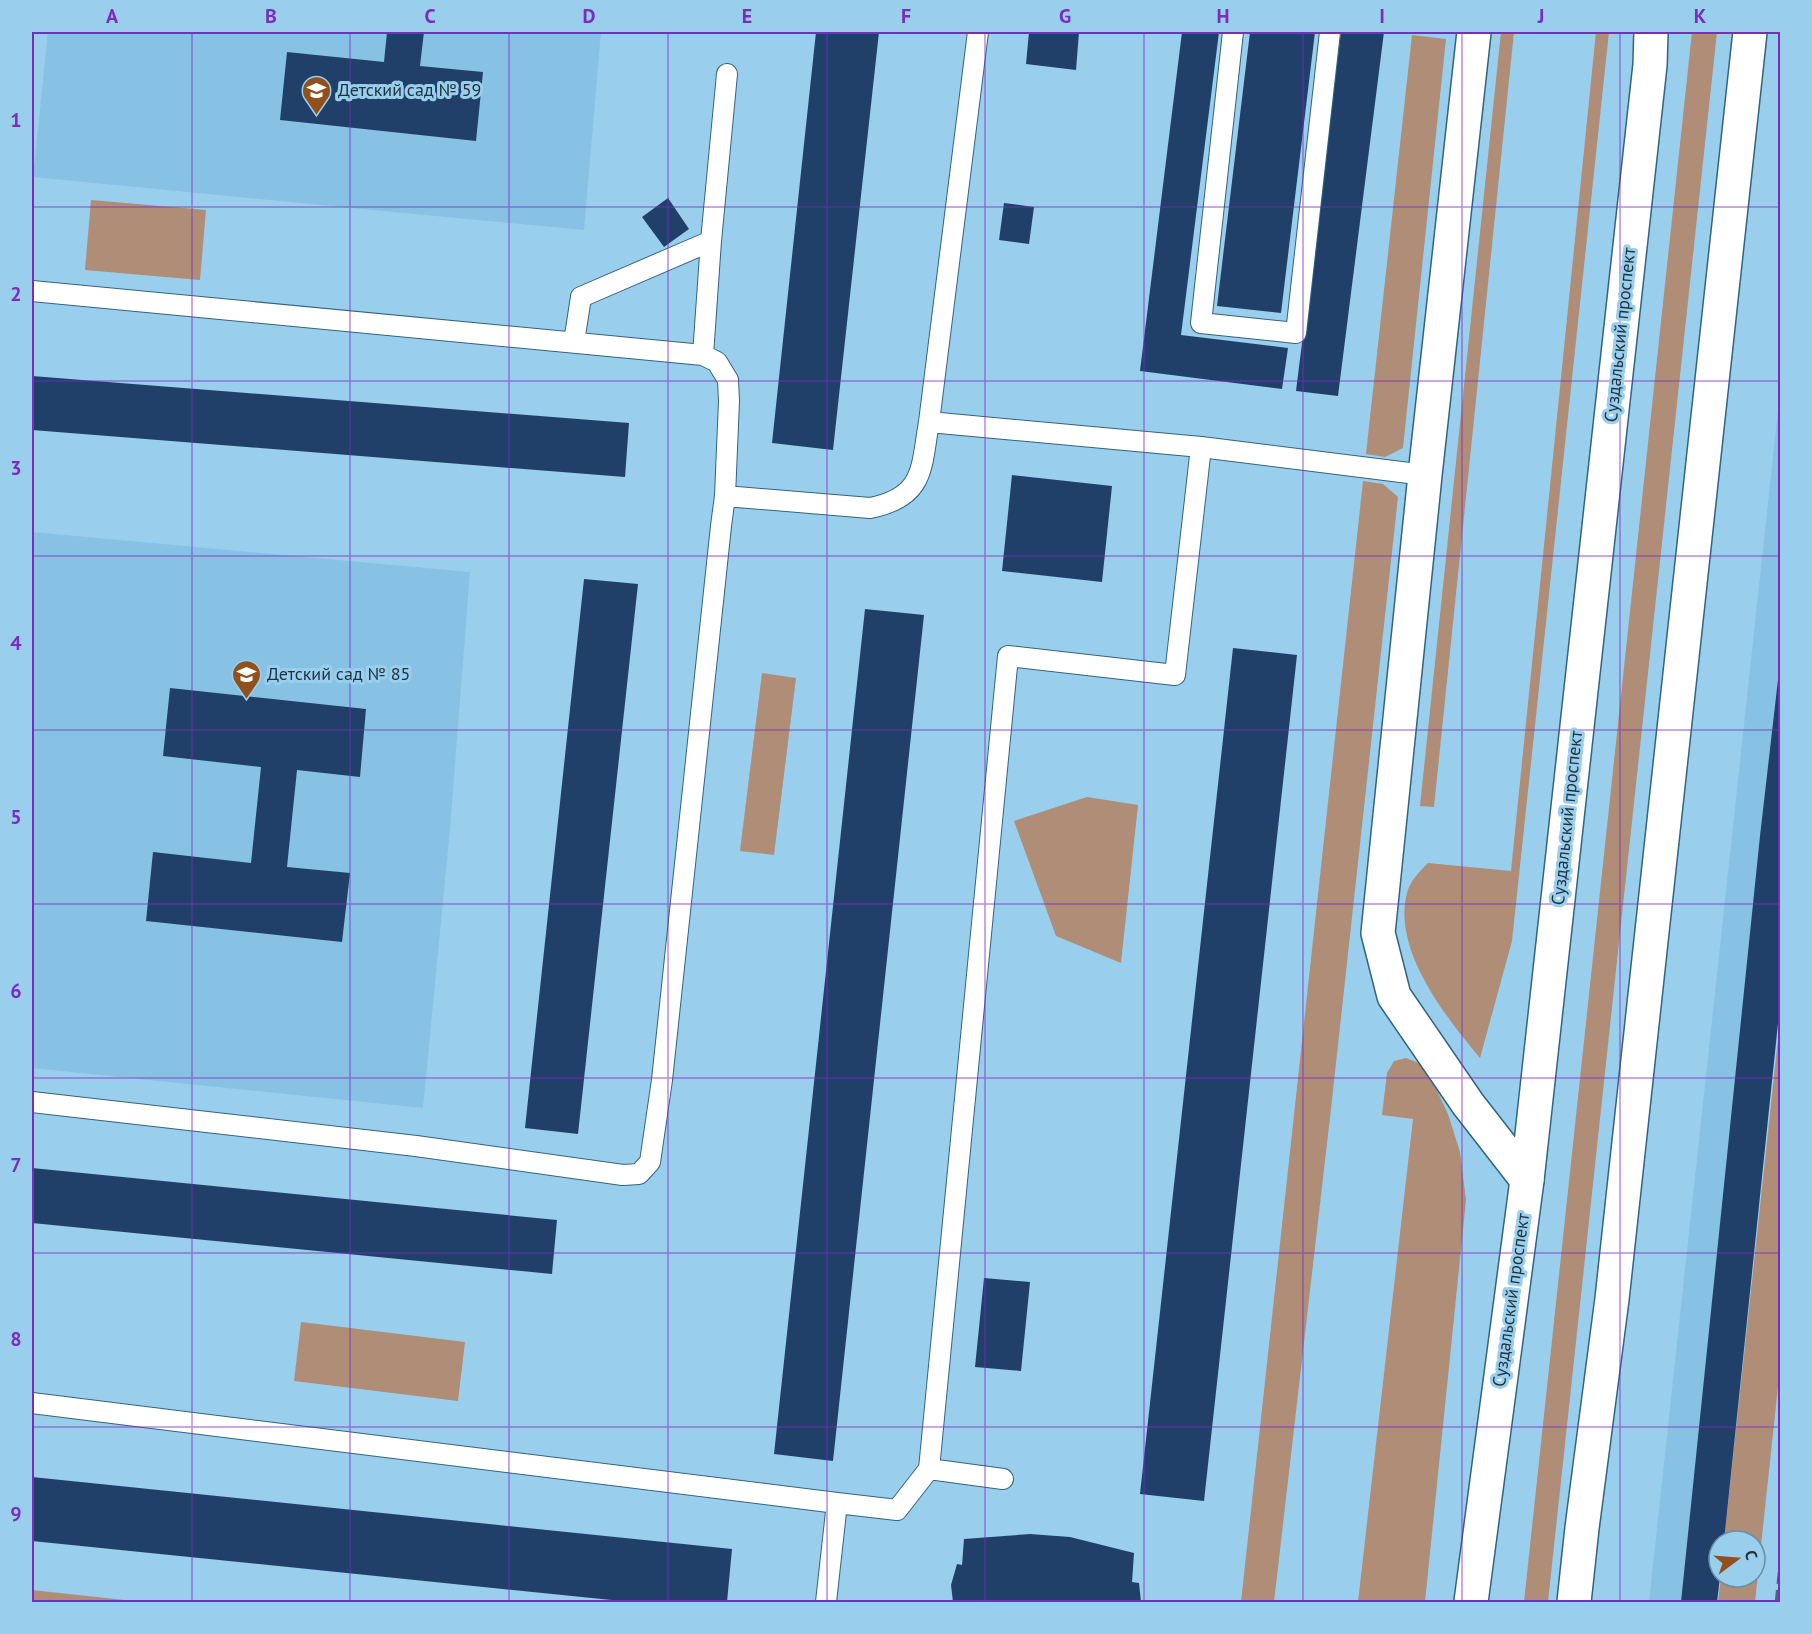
<svg xmlns="http://www.w3.org/2000/svg" width="1812" height="1634" viewBox="0 0 1812 1634" font-family="'PT Sans',sans-serif">
<style>
.built{fill:#87c2e5}
.green{fill:#b08d77}
.building{fill:#204069}
.lines{fill:none;stroke-linecap:round;stroke-linejoin:round}
.service-casing{stroke:#32647f;stroke-width:22}
.minor-casing{stroke:#32647f;stroke-width:36}
.secondary-casing{stroke:#32647f;stroke-width:36}
.service{stroke:#fff;stroke-width:20}
.minor{stroke:#fff;stroke-width:33}
.secondary{stroke:#fff;stroke-width:33}
.rail{stroke:#476679;stroke-width:4.5;stroke-dasharray:12 6;stroke-linecap:butt}
.grid{fill:none;stroke:#7b2cbf;stroke-width:1.5;stroke-opacity:0.55}
.labels{text-anchor:middle;stroke-width:6;stroke-linejoin:round;paint-order:stroke}
.poi-label{font-size:18px;fill:#1d323e;stroke:#9aceed;text-anchor:start}
.street-label{font-size:18px;fill:#1d323e;stroke:#9aceed}
.neatline{fill:none;stroke:#7b2cbf;stroke-width:2}
.grid-label{font-size:20px;text-anchor:middle;font-weight:bold;fill:#7b2cbf}
</style>
<rect width="100%" height="100%" fill="#9aceed"/>
<path class="built" d="M 48,32 L 601,32 L 584,230 L 393,212 L 33,177 Z
M 1780,392 L 1780,1004 L 1724,1541 L 1719,1541 L 1720,1577 L 1717,1602 L 1649,1602 Z
M 32,532 L 470,572 L 450,829 L 423,1108 L 32,1068 Z"/>
<path class="green" d="M 1501,32 L 1514,32 L 1434,807 L 1420,806 Z
M 1596,32 L 1609,32 L 1512,941 L 1480,1058 C 1446,1017 1392,950 1407,893 C 1410,881 1420,871 1428,863 L 1511,871 Z
M 1692,32 L 1717,32 L 1548,1602 L 1524,1602 Z
M 1412,35 L 1446,39 L 1403,448 L 1385,457 L 1366,454 Z
M 91,200 L 206,210 L 200,280 L 85,270 Z
M 1363,481 L 1383,484 L 1398,497 L 1331,1109 L 1274,1602 L 1241,1602 Z
M 762,673 L 796,678 L 774,855 L 740,851 Z
M 1087,797 L 1138,805 L 1121,963 L 1056,936 L 1014,821 Z
M 1780,1021 L 1780,1368 L 1755,1602 L 1718,1602 L 1721,1577 L 1755,1577 L 1755,1541 L 1724,1541 Z
M 1406,1058 L 1419,1063 L 1429,1074 L 1448,1114 L 1460,1152 L 1466,1200 L 1425,1602 L 1358,1602 L 1413,1119 L 1382,1115 L 1387,1073 L 1394,1061 Z
M 301,1322 L 465,1342 L 458,1401 L 294,1381 Z
M 32,1590 L 143,1602 L 32,1602 Z"/>
<path class="building" d="M 387,32 L 424,32 L 420,66 L 483,72 L 476,141 L 280,120 L 287,52 L 384,62 Z
M 816,32 L 879,32 L 833,450 L 772,443 Z
M 1029,32 L 1079,32 L 1076,70 L 1026,64 Z
M 1182,32 L 1219,32 L 1181,335 L 1288,348 L 1282,389 L 1140,371 Z
M 1250,32 L 1315,32 L 1281,313 L 1217,306 Z
M 1341,32 L 1384,32 L 1338,396 L 1296,391 Z
M 668,198 L 689,229 L 664,247 L 642,217 Z
M 1004,203 L 1034,207 L 1029,244 L 999,240 Z
M 32,376 L 629,423 L 625,477 L 32,430 Z
M 1012,475 L 1112,486 L 1102,582 L 1002,571 Z
M 584,579 L 638,584 L 578,1134 L 525,1128 Z
M 865,609 L 924,615 L 833,1461 L 774,1454 Z
M 1233,648 L 1297,655 L 1204,1501 L 1140,1494 Z
M 1779,671 L 1780,672 L 1780,1004 L 1724,1541 L 1719,1541 L 1720,1577 L 1717,1602 L 1681,1602 L 1760,836 Z
M 170,688 L 366,709 L 360,777 L 297,770 L 287,867 L 350,873 L 342,942 L 146,921 L 153,852 L 251,863 L 261,767 L 163,756 Z
M 32,1168 L 557,1220 L 552,1274 L 32,1223 Z
M 984,1278 L 1030,1282 L 1021,1371 L 975,1367 Z
M 32,1477 L 732,1549 L 727,1602 L 631,1602 L 32,1541 Z
M 1030,1534 L 1070,1537 L 1134,1553 L 1132,1582 L 1139,1583 L 1141,1602 L 953,1602 L 951,1585 L 957,1564 L 962,1565 L 964,1539 Z"/>
<g class="lines">
<defs>
<path id="service" d="M 978,32 L 929,422 L 1201,447 L 1425,475
M 1233,32 L 1201,323 L 1296,333 L 1330,32
M 32,291 L 703,355 L 711,241 L 727,74
M 574,342 L 581,297 L 711,241
M 725,496 L 870,508 C 925,497 921,468 929,422
M 32,1102 L 416,1146 L 623,1175 L 639,1174 L 650,1162 L 662,1080 L 721,526 L 725,496 L 729,401 L 728,380 L 717,362 L 703,355
M 32,1403 L 837,1503
M 929,1469 L 1003,1479
M 826,1602 L 837,1503 L 897,1510 L 929,1469 L 1008,656 L 1175,675 L 1201,447"/>
<path id="minor" d="M 1474,32 L 1425,475 L 1378,933 L 1394,996 L 1468,1104 L 1527,1180"/>
<path id="secondary" d="M 1471,1602 L 1527,1180 L 1650,65 L 1651,32
M 1574,1602 L 1582,1528 L 1612,1299 L 1750,32"/>
</defs>
<use href="#service" class="service-casing"/>
<use href="#minor" class="minor-casing"/>
<use href="#secondary" class="secondary-casing"/>
<use href="#service" class="service"/>
<use href="#minor" class="minor"/>
<use href="#secondary" class="secondary"/>
<path class="rail" d="M 1777,1602 L 1780,1572"/>
</g>
<path class="grid" d="M 192,32 L 192,1602M 350,32 L 350,1602M 509,32 L 509,1602M 668,32 L 668,1602M 827,32 L 827,1602M 985,32 L 985,1602M 1144,32 L 1144,1602M 1303,32 L 1303,1602M 1462,32 L 1462,1602M 1620,32 L 1620,1602M 32,207 L 1780,207M 32,381 L 1780,381M 32,556 L 1780,556M 32,730 L 1780,730M 32,904 L 1780,904M 32,1078 L 1780,1078M 32,1253 L 1780,1253M 32,1427 L 1780,1427"/>
<defs>
<symbol id="school-pin" viewBox="-11 -11 22 30"><path d="M0 17L-7.5 6A9.5 9.5 0 1 1 7.5 6Z" fill="#91501c" stroke="#9aceed"/><path d="M0-5L7-2L0 1L-7-2ZM-4 1L0 2.5L4 1V4Q0 6-4 4Z" fill="#fff"/></symbol>
</defs>
<g fill-rule="evenodd">
<use href="#school-pin" x="300" y="74" width="33" height="45"/>
<use href="#school-pin" x="230" y="658" width="33" height="45"/>
</g>
<g class="labels">
<g class="poi-label">
<text x="338" y="96">Детский сад № 59</text>
<text x="267" y="680">Детский сад № 85</text>
</g>
<g class="street-label">
<text transform="translate(1620 335) rotate(-84)" y="6">Суздальский проспект</text>
<text transform="translate(1567 818) rotate(-84)" y="6">Суздальский проспект</text>
<text transform="translate(1511 1300) rotate(-82)" y="6">Суздальский проспект</text>
</g>
</g>
<rect width="1812" height="1634" fill="none" stroke="#9aceed" stroke-width="66"/>
<g transform="translate(1737 1559) rotate(74)"><circle r="28" fill="#9aceed" stroke="#6890a7" stroke-width="1.5"/>
<path d="M0-4.5L10 22L0 15L-10 22Z" fill="#91501c"/>
<text y="-9" font-size="16" font-weight="bold" text-anchor="middle" fill="#1d323e">С</text>
</g>
<rect x="33" y="33" width="1746" height="1568" class="neatline"/>
<g class="grid-label">
<text x="112" y="23">A</text>
<text x="271" y="23">B</text>
<text x="430" y="23">C</text>
<text x="589" y="23">D</text>
<text x="747" y="23">E</text>
<text x="906" y="23">F</text>
<text x="1065" y="23">G</text>
<text x="1223" y="23">H</text>
<text x="1382" y="23">I</text>
<text x="1541" y="23">J</text>
<text x="1700" y="23">K</text>
<text x="16" y="127">1</text>
<text x="16" y="301">2</text>
<text x="16" y="475">3</text>
<text x="16" y="650">4</text>
<text x="16" y="824">5</text>
<text x="16" y="998">6</text>
<text x="16" y="1172">7</text>
<text x="16" y="1346">8</text>
<text x="16" y="1521">9</text>
</g>
</svg>
